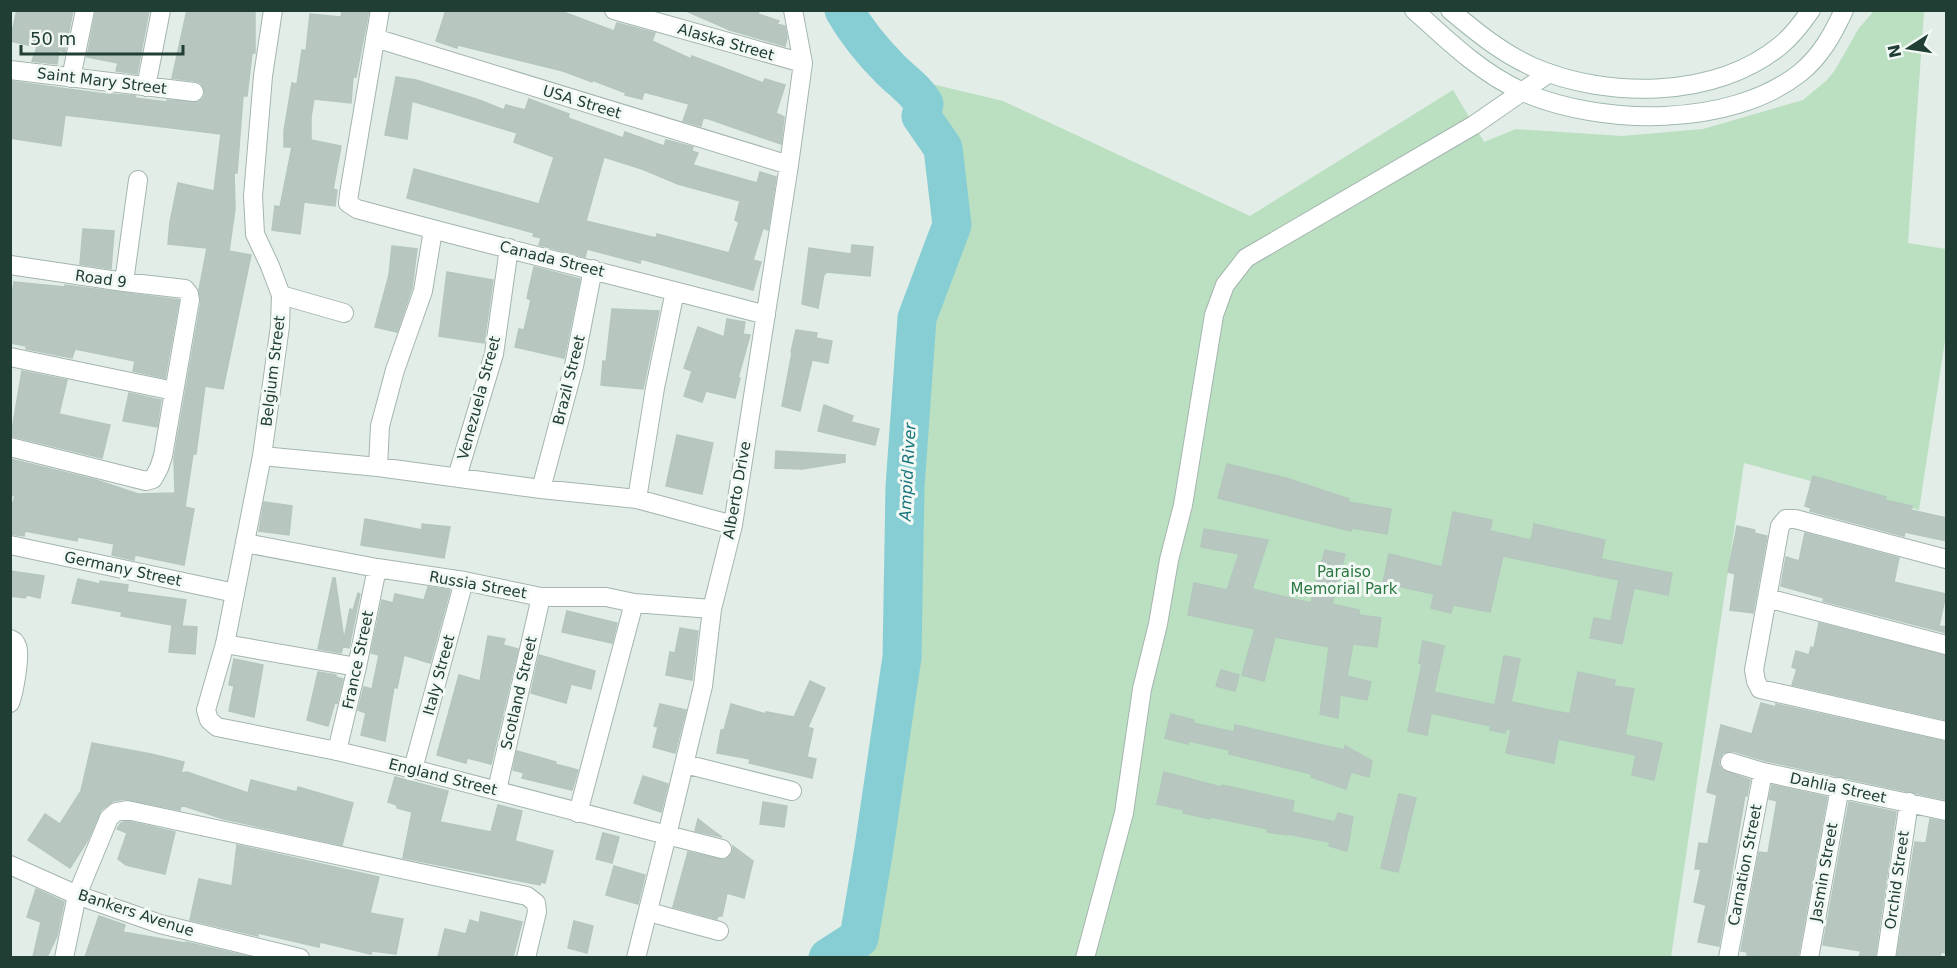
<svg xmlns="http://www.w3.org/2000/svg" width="1957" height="968" viewBox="0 0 1957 968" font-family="'DejaVu Sans',sans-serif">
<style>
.green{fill:#badfc1}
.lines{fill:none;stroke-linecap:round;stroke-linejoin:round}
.river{stroke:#87ced4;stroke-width:39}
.building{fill:#b7c7c0;stroke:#b4c6bd;stroke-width:1.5;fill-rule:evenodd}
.minor-casing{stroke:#a4b5ae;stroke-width:20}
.tertiary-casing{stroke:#a4b5ae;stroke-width:20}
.secondary-casing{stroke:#9fb9ae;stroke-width:20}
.minor{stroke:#fff;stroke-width:18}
.tertiary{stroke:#fff;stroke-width:18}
.secondary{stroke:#fff;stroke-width:18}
.labels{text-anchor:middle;stroke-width:6;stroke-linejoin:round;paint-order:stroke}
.street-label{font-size:15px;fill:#213e34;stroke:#f2f9f5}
.park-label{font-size:15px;fill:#2a7741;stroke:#f2f9f5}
.water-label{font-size:16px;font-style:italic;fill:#19747d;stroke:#f2f9f5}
</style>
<rect width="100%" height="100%" fill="#e2ede7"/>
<path class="green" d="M 1874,11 L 1924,11 L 1908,243 L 1946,249 L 1946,334 L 1919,510 L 1744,463 L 1671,957 L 828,958 L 859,938 L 874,848 L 902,657 L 905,487 L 917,318 L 952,225 L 943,148 L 921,116 L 932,84 L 1003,101 L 1250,216 L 1453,90 L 1484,142 L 1516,129 L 1622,136 L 1703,129 L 1803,100 L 1827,80 L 1835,70 L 1859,28 Z"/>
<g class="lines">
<path class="river" d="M 828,958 L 859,938 L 874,848 L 902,657 L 905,487 L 917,318 L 952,225 L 943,148 L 921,116 L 924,104 C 916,90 902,81 891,70 C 874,53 856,31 844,10"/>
</g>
<path class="building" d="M 17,10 L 73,10 L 65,52 L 59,50 L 57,64 L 32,61 L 37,47 L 10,41 Z
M 96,10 L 149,10 L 137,74 L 116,71 L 118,63 L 87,57 Z
M 187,10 L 255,10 L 255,53 L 252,53 L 247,96 L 243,96 L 237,173 L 234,173 L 235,209 L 229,251 L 251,255 L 223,389 L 205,386 L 196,454 L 193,454 L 185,507 L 194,509 L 184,565 L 135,555 L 134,560 L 112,555 L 114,544 L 78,537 L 77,541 L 25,531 L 24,536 L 10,534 L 10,513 L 15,496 L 10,495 L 10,459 L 96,480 L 138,494 L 175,493 L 174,458 L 201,302 L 199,290 L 207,248 L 168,244 L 170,222 L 178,183 L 214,191 L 221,134 L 65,115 L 61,146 L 10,138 L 10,81 L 112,95 L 112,94 L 135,96 L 135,98 L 167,102 L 167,100 L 198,102 L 203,99 L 205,94 L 204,88 L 201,83 L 195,81 L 172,78 Z
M 342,10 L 369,10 L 356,77 L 353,77 L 351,103 L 314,99 L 311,117 L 311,140 L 341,146 L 333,189 L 337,190 L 335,206 L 304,202 L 300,234 L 272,230 L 275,206 L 280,207 L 292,147 L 284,147 L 284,131 L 292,83 L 297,84 L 302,50 L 306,51 L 310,14 L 341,17 Z
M 446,10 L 558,10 L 614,31 L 617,23 L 655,33 L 652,41 L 691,59 L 692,56 L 763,83 L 765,79 L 785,85 L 776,113 L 784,117 L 781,144 L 709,119 L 703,118 L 701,126 L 683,121 L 689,104 L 644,92 L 642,99 L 625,95 L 626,93 L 592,80 L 592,82 L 563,71 L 458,45 L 457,48 L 436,41 Z
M 684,10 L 760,10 L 758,14 L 779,21 L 777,24 L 785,26 L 787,38 L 785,46 L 730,30 Z
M 396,77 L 416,80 L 479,100 L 504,110 L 506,105 L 525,110 L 529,99 L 569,114 L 568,118 L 623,138 L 625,132 L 664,146 L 666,140 L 693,147 L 692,151 L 698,153 L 693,165 L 757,183 L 760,172 L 776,177 L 768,230 L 763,228 L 753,260 L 761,262 L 753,290 L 641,259 L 640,263 L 587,249 L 585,257 L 539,245 L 541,238 L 533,236 L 534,233 L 407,198 L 414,169 L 539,204 L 554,157 L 514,142 L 517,133 L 412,101 L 407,139 L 385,135 ZM 604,157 L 642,169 L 678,184 L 740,201 L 735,220 L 739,222 L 729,253 L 657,234 L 656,238 L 586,221 Z
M 83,229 L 114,231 L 111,269 L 80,264 Z
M 852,245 L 873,247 L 870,276 L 826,272 L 825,274 L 824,274 L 818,308 L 802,304 L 809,248 L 851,254 Z
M 392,246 L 417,249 L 412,288 L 397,332 L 375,327 L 389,275 Z
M 534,267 L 580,279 L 564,358 L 515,347 L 519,329 L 524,330 L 531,300 L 527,298 Z
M 447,272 L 493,280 L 484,343 L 439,336 Z
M 14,282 L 65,287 L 65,285 L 179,300 L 165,378 L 133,371 L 135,361 L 75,349 L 72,358 L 26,349 L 26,346 L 10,343 L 10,307 Z
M 612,309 L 659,311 L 643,389 L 601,385 L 603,361 L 606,362 Z
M 727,319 L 745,322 L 743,334 L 750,335 L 738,378 L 740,378 L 735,398 L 706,391 L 702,402 L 684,396 L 692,371 L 684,368 L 698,327 L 724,337 Z
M 796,330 L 817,333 L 816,338 L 832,341 L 828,363 L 812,360 L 800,411 L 782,406 L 792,353 L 791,352 Z
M 22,371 L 67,380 L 59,414 L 110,425 L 102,458 L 11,436 Z
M 129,393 L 161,400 L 157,427 L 123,421 Z
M 824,405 L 853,416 L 851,422 L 879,429 L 875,445 L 818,431 Z
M 677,435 L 713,443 L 702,494 L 666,486 Z
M 776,451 L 845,455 L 845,462 L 802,469 L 775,468 Z
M 1227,464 L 1286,478 L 1349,499 L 1348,502 L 1391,509 L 1387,534 L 1352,528 L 1351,531 L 1218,498 Z
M 1813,476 L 1886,497 L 1885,500 L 1912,506 L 1911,510 L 1947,518 L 1947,541 L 1905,532 L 1904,536 L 1810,511 L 1811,508 L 1805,506 Z
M 264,502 L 292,506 L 289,535 L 259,531 Z
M 1453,512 L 1492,520 L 1490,531 L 1531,540 L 1534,524 L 1605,540 L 1601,559 L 1672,573 L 1668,595 L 1634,588 L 1622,644 L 1590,638 L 1594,618 L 1611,621 L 1619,580 L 1503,556 L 1490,612 L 1453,605 L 1451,613 L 1431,608 L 1434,594 L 1383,583 L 1389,554 L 1442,567 Z
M 365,519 L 422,530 L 422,524 L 450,527 L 444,558 L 361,545 Z
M 1737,526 L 1755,530 L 1754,533 L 1767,536 L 1753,613 L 1730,610 L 1735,574 L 1728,572 Z
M 1204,529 L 1268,540 L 1252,589 L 1311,603 L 1325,550 L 1345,554 L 1332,604 L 1359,610 L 1359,615 L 1381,618 L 1377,647 L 1353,644 L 1347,676 L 1371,682 L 1367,700 L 1340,695 L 1338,718 L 1320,714 L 1329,647 L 1275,637 L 1264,681 L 1242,675 L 1255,629 L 1188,615 L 1194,583 L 1227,590 L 1239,554 L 1201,547 Z
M 1805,533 L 1899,558 L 1894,582 L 1946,594 L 1939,626 L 1947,627 L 1947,633 L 1823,601 L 1824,598 L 1781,586 L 1786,557 L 1799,561 Z
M 10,571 L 44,576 L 40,598 L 27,595 L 25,598 L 10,596 Z
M 333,578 L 335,578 L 344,640 L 350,609 L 353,610 L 358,593 L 360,594 L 349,648 L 343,647 L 344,644 L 341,653 L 318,649 Z
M 78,579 L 100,584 L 100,581 L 128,585 L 127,592 L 186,600 L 182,626 L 197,627 L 195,654 L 169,652 L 172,625 L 121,616 L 122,612 L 72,603 Z
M 428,587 L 450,590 L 430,663 L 404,655 L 397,688 L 394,687 L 385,741 L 361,735 L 366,713 L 358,710 L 364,687 L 372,689 L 379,655 L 371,653 L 382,600 L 393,603 L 395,594 L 424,600 Z
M 567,611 L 617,623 L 612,643 L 562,632 Z
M 1819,623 L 1947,656 L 1947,720 L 1792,685 L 1797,669 L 1792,667 L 1796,651 L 1809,655 L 1811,647 L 1814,648 Z
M 680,628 L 698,631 L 692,680 L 666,675 L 670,652 L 675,653 Z
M 488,636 L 505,639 L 503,645 L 518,649 L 491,764 L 467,758 L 466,763 L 437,755 L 459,675 L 480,681 Z
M 1423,641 L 1444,646 L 1434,692 L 1495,705 L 1504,656 L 1520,659 L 1511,702 L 1570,714 L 1578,672 L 1615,680 L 1614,686 L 1634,689 L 1625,735 L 1662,743 L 1654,780 L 1632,775 L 1636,755 L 1558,739 L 1554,763 L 1506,753 L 1511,730 L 1506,729 L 1505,733 L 1490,730 L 1491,726 L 1431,713 L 1427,735 L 1408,731 L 1422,664 L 1419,663 Z
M 539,655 L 595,671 L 591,689 L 571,684 L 566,703 L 531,693 Z
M 234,659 L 263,665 L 254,717 L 229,711 L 234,686 L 229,685 Z
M 1221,670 L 1239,675 L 1235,691 L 1216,686 Z
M 318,672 L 336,675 L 336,677 L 343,679 L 337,703 L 335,702 L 328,726 L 307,720 Z
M 810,681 L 825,688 L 808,727 L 813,729 L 807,757 L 816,759 L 812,778 L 749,763 L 750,759 L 717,753 L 721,730 L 724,730 L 731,704 L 766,714 L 766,712 L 794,717 Z
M 1761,703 L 1776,707 L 1776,704 L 1947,742 L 1947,800 L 1766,761 L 1733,751 L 1723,753 L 1719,759 L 1719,765 L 1722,770 L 1750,780 L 1747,796 L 1745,795 L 1719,946 L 1698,942 L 1706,905 L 1694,902 L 1701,869 L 1695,869 L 1699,843 L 1708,844 L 1717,795 L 1707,792 L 1721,725 L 1752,734 Z
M 660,704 L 686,710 L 675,753 L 653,747 L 658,727 L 654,726 Z
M 1171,714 L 1194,720 L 1193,723 L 1234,732 L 1235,725 L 1344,750 L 1345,746 L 1372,761 L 1369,777 L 1351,772 L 1346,789 L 1311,777 L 1312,774 L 1229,754 L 1229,750 L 1189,741 L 1188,744 L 1165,738 Z
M 92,743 L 151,754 L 184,762 L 181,773 L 187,772 L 248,793 L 251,780 L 297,792 L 298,787 L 353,803 L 342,845 L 224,819 L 181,805 L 180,810 L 125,799 L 113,801 L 101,810 L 88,840 L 70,868 L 28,840 L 45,814 L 60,824 L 81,791 Z
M 517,751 L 556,762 L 555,764 L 578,770 L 572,790 L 522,778 L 524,773 L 513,770 Z
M 1164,772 L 1221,787 L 1222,785 L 1294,801 L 1292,812 L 1335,822 L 1338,813 L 1353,817 L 1347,851 L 1329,846 L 1330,842 L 1288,834 L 1288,835 L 1267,832 L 1268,829 L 1211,817 L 1210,819 L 1183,813 L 1184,810 L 1157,804 Z
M 643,776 L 668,784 L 661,812 L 634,803 Z
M 395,777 L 448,791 L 440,822 L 491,832 L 498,805 L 522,811 L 515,841 L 553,851 L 545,883 L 541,882 L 540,885 L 403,858 L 412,812 L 397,808 L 397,805 L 388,802 Z
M 1772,785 L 1827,797 L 1798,957 L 1769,957 L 1747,955 L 1747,952 L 1741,951 L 1759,852 L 1768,853 L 1777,801 L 1769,799 Z
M 1399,794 L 1416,798 L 1398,872 L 1381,868 Z
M 763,802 L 787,806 L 784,827 L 760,824 Z
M 1849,802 L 1896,812 L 1875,957 L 1859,957 L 1861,951 L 1823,945 Z
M 698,819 L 715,832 L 722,837 L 695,831 Z
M 1930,819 L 1947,822 L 1947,953 L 1941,952 L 1940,957 L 1897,957 L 1915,842 L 1926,843 Z
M 127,821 L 175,832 L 165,874 L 126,865 L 118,859 L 127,833 L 117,829 L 121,823 Z
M 603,833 L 619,837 L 612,863 L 596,859 Z
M 237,845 L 379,877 L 370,913 L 403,919 L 396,954 L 372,951 L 371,954 L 320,942 L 319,947 L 258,933 L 258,936 L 190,920 L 199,879 L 232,886 Z
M 733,846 L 753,861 L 744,898 L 727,893 L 722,916 L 718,916 L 717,919 L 673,907 L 688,852 L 724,860 L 730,856 L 733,851 Z
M 614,866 L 645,875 L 638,904 L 606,895 Z
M 36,889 L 64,902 L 57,936 L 47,957 L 33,957 L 41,922 L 27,917 Z
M 481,912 L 522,922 L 513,957 L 438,957 L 445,929 L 466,934 L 470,920 L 479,923 Z
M 99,916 L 125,925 L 123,932 L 185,943 L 186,942 L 250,957 L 85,957 Z
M 574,921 L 593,926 L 587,953 L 568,948 Z"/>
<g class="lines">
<defs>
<path id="minor" d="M 380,10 L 349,194 L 348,203 L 357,209 C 493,246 630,279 766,315
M 614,10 L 803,63
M 375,38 L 789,165
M 10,70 L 194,92
M 71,78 L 85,10
M 146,87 L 161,10
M 10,265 L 124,282 L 185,289 L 189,294 L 190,300 L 163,456 L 159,468 L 153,479 L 146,481 L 10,447
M 124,282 L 138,180
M 281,295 L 344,313
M 10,357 L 174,391
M 262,456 L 378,467 L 541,489 L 637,499 L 733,525
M 378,467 L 380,426 L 395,370 L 423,291 L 433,230
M 457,477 L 494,354 L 509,248
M 541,489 L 574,366 L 593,269
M 637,499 L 655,388 L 675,291
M 245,543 L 377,568 L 464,581 L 541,597 L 606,597 L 634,603 L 712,609
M 10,545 L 235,593
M 1946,559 L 1795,519 L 1786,519 L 1780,526 L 1754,670 L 1756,681 L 1760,689 L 1946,731
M 1767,598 L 1946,645
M 10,639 C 14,641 15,641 17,646 C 21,654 14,693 10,703
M 225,644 L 357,667
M 337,751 L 357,667 L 377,568
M 1730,762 L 1763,772 L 1946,811
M 685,764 L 792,791
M 413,769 L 464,581
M 497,790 L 541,597
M 578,813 L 634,603
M 722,849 L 667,835 L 703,686 L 712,609 L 733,525 L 789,165 L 803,63 L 793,10
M 649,912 L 719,931
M 64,958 L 77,895 L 109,818 L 116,812 L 127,810 L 527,896 L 536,903 L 537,912 L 526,958
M 1085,958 L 1124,813 L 1142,689 L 1158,624 L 1169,560 L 1183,505 L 1214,315 L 1225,285 L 1246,258 L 1474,125 L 1549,73
M 1728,958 L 1763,772
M 1809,958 L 1840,787
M 1886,958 L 1909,802"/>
<path id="tertiary" d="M 273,10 L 263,76 L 253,196 L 255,234 L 270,266 L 281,295 L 280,326 L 262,456 L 225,644 L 206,710 L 209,720 L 217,727 L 337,751 L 413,769 L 667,835 L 636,958
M 10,865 L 77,895 L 160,924 L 300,958"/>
<path id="secondary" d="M 1414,10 C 1448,41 1481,73 1523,92 C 1602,126 1730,128 1800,73 C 1821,56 1833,34 1844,10
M 1450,10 C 1476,32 1502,53 1533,67 C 1607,99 1716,99 1781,45 C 1793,35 1802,23 1811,10"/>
</defs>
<use href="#minor" class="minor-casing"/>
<use href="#tertiary" class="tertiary-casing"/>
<use href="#secondary" class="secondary-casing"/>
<use href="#minor" class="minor"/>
<use href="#tertiary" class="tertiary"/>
<use href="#secondary" class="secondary"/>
</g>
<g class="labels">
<g class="street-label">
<text transform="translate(726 42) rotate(16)" y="5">Alaska Street</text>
<text transform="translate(102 81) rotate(7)" y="5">Saint Mary Street</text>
<text transform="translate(582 102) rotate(17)" y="5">USA Street</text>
<text transform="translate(552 259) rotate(14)" y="5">Canada Street</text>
<text transform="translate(101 279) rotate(8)" y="5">Road 9</text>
<text transform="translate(273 371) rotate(-83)" y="5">Belgium Street</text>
<text transform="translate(569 380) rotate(-76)" y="5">Brazil Street</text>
<text transform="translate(479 398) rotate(-75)" y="5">Venezuela Street</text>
<text transform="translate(737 490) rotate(-80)" y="5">Alberto Drive</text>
<text transform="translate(123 569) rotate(12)" y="5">Germany Street</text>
<text transform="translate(478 585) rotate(10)" y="5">Russia Street</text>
<text transform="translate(358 660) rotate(-78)" y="5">France Street</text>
<text transform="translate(439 675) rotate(-75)" y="5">Italy Street</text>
<text transform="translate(519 693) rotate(-77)" y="5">Scotland Street</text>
<text transform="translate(443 777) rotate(14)" y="5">England Street</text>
<text transform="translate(1838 788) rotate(12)" y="5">Dahlia Street</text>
<text transform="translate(1745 865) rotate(-79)" y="5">Carnation Street</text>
<text transform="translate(1824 872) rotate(-80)" y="5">Jasmin Street</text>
<text transform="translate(1897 880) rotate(-82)" y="5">Orchid Street</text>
<text transform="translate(136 913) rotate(18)" y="5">Bankers Avenue</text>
</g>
<g class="park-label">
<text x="1344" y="577">Paraiso<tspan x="1344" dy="17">Memorial Park</tspan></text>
</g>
<g class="water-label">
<text transform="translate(907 472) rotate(-87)" y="6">Ampid River</text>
</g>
</g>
<rect width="1957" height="968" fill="none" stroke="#213e34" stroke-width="24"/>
<g transform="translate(1909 48) rotate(258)" stroke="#f2f9f5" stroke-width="4.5" paint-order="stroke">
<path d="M0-4.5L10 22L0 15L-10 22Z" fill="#213e34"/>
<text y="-9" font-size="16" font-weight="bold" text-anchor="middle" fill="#213e34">N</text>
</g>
<path d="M21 45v9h162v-9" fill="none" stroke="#213e34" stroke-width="3"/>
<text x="30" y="45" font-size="18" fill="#213e34" stroke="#f2f9f5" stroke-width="4.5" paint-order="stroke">50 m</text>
</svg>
